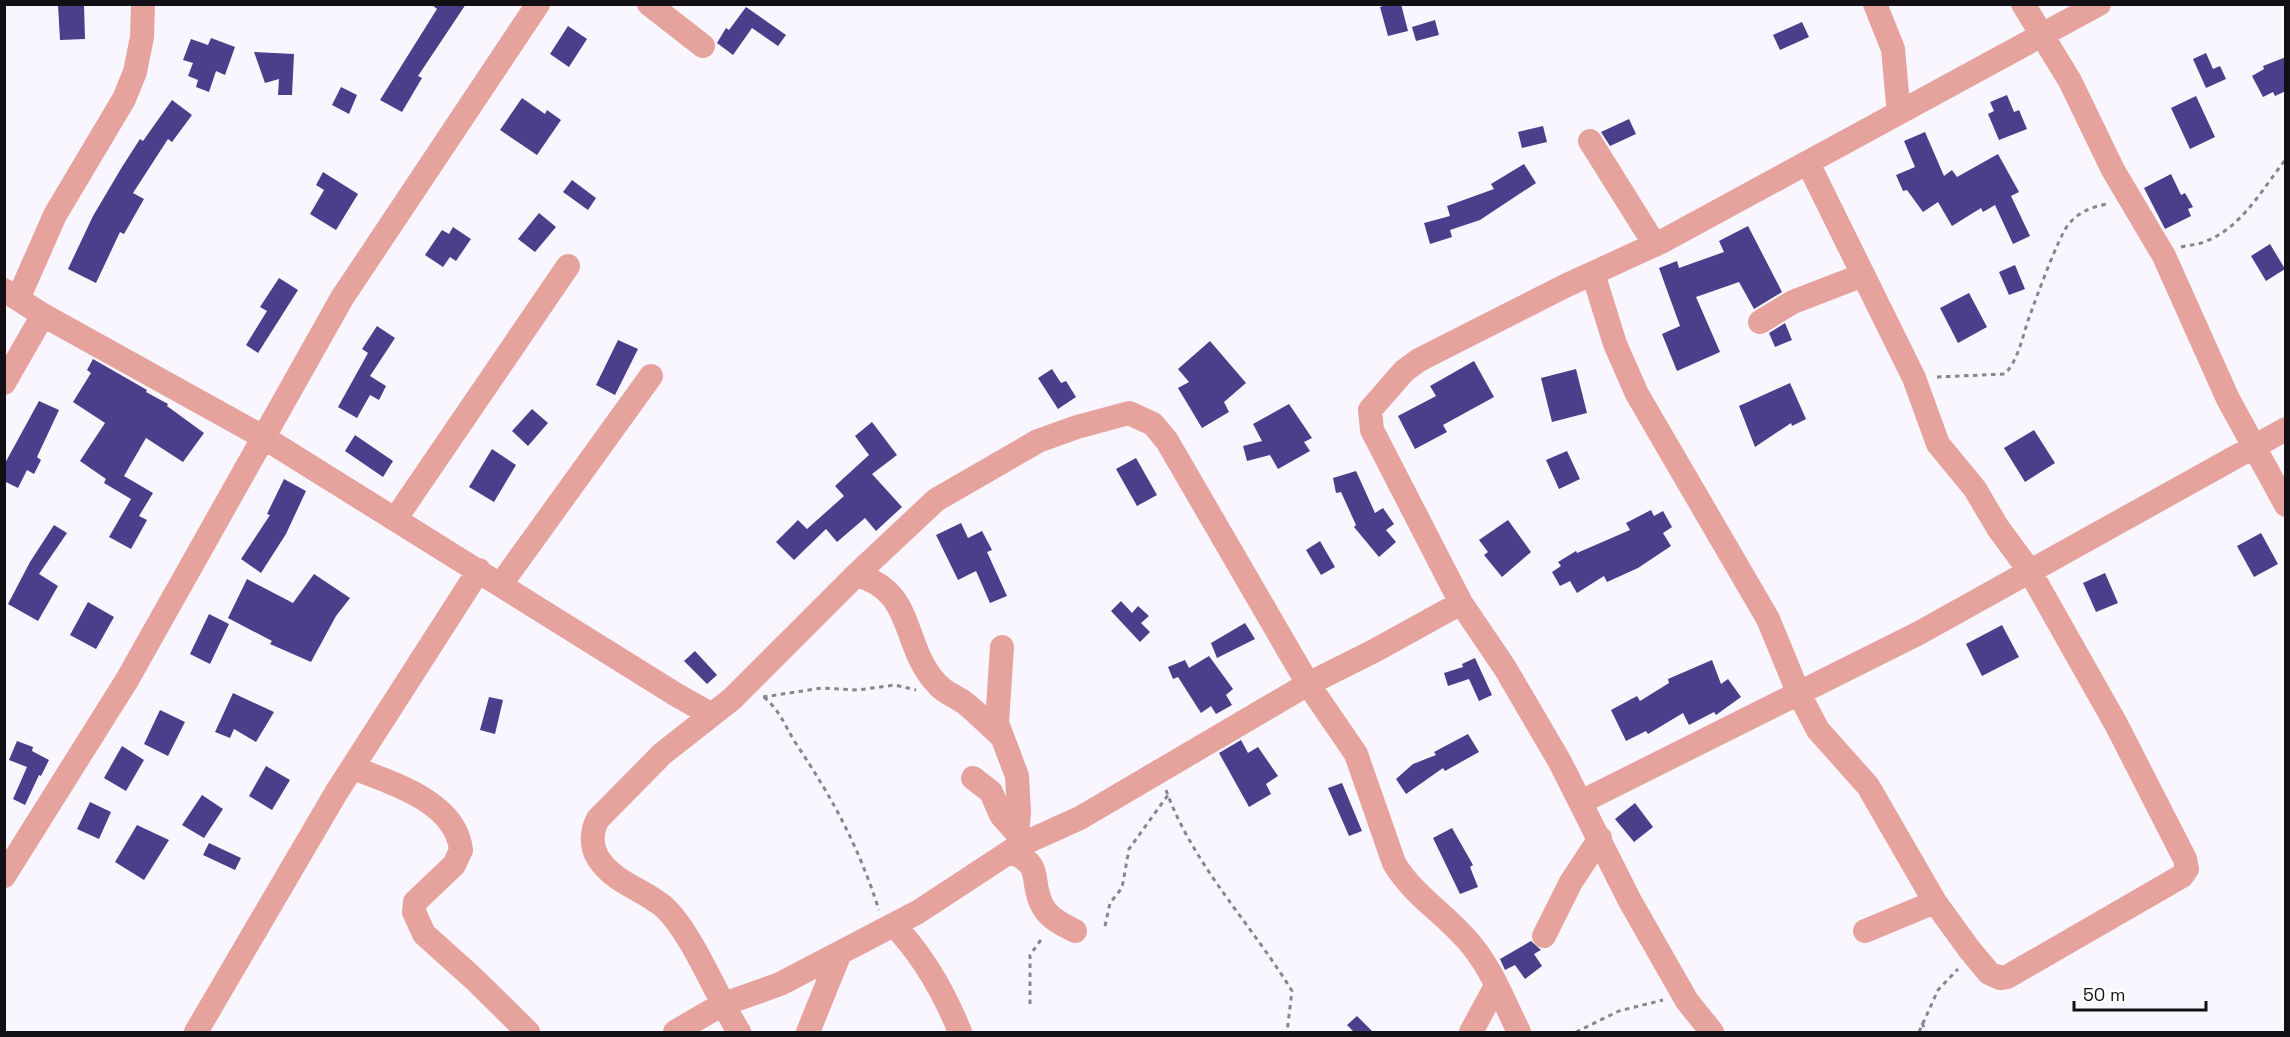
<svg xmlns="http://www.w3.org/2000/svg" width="2290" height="1037" viewBox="0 0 2290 1037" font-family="'Space Grotesk',sans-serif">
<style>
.building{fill:#4b3f8b}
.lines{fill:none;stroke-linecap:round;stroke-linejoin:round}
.path{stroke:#88858c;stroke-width:3;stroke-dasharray:4.5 4.5;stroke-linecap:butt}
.minor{stroke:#e6a29d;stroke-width:24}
</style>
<rect width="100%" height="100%" fill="#faf6ff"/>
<path class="building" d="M 65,4 L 84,4 L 85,39 L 60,40 L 58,5 Z
M 431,4 L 466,4 L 418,76 L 422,78 L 402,112 L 380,100 L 437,9 Z
M 1389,4 L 1401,4 L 1408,31 L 1388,36 L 1380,7 Z
M 746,7 L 786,35 L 778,46 L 752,28 L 733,55 L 717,43 L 726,28 L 729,30 Z
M 1435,20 L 1439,35 L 1416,41 L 1412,27 Z
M 1802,22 L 1809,37 L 1780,50 L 1773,35 Z
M 568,26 L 587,39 L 569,67 L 550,54 Z
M 211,38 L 235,47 L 225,75 L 216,71 L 209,92 L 196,87 L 198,80 L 188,76 L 193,63 L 183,60 L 191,39 L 208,45 Z
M 254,52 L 294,54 L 292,95 L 278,95 L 279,79 L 265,83 Z
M 2206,53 L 2213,69 L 2220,66 L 2226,79 L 2206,88 L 2193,59 Z
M 2286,57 L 2286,91 L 2275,96 L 2273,92 L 2263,97 L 2252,76 L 2264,69 L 2263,66 Z
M 341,87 L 357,95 L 349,114 L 332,105 Z
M 2007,95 L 2014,112 L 2019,110 L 2027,129 L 1999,140 L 1988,114 L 1994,111 L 1990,102 Z
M 2196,96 L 2215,137 L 2190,149 L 2171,108 Z
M 522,98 L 545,114 L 547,110 L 561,120 L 537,155 L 500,130 Z
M 172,100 L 192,115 L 172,142 L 168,139 L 133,193 L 144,199 L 124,234 L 120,232 L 96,283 L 68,269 L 93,216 L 122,167 L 140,139 L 143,141 Z
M 1629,119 L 1636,134 L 1610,146 L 1601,132 Z
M 1543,126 L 1547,142 L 1522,148 L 1518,132 Z
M 1925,132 L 1944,176 L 1952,170 L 1957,177 L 1998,154 L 2019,192 L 2011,196 L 2030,236 L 2013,244 L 1995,205 L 1983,212 L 1981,208 L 1952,226 L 1938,202 L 1923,212 L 1907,190 L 1903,191 L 1896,175 L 1915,167 L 1904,141 Z
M 1524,164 L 1536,183 L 1480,220 L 1450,230 L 1452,237 L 1430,244 L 1424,223 L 1450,216 L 1447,206 L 1494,189 L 1491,184 Z
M 323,172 L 358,194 L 336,230 L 310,214 L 324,190 L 316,185 Z
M 2171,174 L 2181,195 L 2185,193 L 2193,207 L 2188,209 L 2191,216 L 2165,229 L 2144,188 Z
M 572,180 L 596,198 L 588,210 L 563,192 Z
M 539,213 L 556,227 L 535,252 L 518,239 Z
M 1748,226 L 1782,292 L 1754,309 L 1739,282 L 1696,297 L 1720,352 L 1677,371 L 1662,334 L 1680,326 L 1659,268 L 1677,261 L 1679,268 L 1724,252 L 1719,241 Z
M 453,227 L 471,239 L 456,261 L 450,257 L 443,267 L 425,255 L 442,230 L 449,234 Z
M 2270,244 L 2285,269 L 2266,281 L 2251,256 Z
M 2015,265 L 2025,289 L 2009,295 L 1999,272 Z
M 279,278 L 298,290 L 258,353 L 246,345 L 267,311 L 260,307 Z
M 1969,293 L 1987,327 L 1958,343 L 1940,308 Z
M 1785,323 L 1792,340 L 1775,347 L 1769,333 Z
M 377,326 L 395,338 L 370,376 L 386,386 L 379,400 L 370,395 L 357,418 L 338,407 L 368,353 L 362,349 Z
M 618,340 L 638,349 L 615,395 L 596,385 Z
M 1210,341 L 1246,383 L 1224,402 L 1229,412 L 1202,428 L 1178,388 L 1189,382 L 1178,369 Z
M 93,359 L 147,390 L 146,392 L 168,404 L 167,406 L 204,433 L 183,462 L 146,438 L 124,476 L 153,493 L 139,516 L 147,520 L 131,549 L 109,537 L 131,499 L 104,483 L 106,479 L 80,461 L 105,423 L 73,402 L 91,373 L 87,370 Z
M 1474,361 L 1494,397 L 1443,425 L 1447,432 L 1415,449 L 1398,416 L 1436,396 L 1430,386 Z
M 1052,369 L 1061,383 L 1066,381 L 1076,397 L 1058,409 L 1038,378 Z
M 1576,369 L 1587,413 L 1552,422 L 1541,378 Z
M 1790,383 L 1806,419 L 1792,426 L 1791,423 L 1755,447 L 1739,406 Z
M 39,401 L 59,410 L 37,457 L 41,460 L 34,474 L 27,470 L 18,488 L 4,481 L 4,465 Z
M 1289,404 L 1312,438 L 1304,442 L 1310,451 L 1278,469 L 1270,455 L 1247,461 L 1243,446 L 1262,441 L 1253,424 Z
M 532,409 L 548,423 L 528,446 L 512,431 Z
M 872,422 L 897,455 L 872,474 L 902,507 L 876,531 L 865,518 L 837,542 L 826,529 L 794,560 L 776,542 L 798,520 L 807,529 L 844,496 L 835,486 L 869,455 L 855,436 Z
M 2034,430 L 2055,463 L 2025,482 L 2004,448 Z
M 355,435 L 393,461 L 383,477 L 345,451 Z
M 492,449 L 516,465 L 494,502 L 469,487 Z
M 1567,451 L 1580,479 L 1559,489 L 1546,460 Z
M 1136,458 L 1157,495 L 1137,506 L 1116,469 Z
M 1356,471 L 1375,513 L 1383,508 L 1394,524 L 1386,530 L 1396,542 L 1379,557 L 1354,527 L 1356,525 L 1341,492 L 1336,493 L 1333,478 Z
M 284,479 L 306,491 L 286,534 L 261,573 L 241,559 L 270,515 L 267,514 Z
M 1651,510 L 1654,516 L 1663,511 L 1672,527 L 1663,533 L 1671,546 L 1638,568 L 1607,582 L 1604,576 L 1577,593 L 1570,581 L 1560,586 L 1552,572 L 1561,566 L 1558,562 L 1576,551 L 1577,553 L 1630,530 L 1626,523 Z
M 1508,520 L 1531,552 L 1502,577 L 1484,555 L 1488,552 L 1479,540 Z
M 961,523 L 968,538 L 982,531 L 992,550 L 987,552 L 1007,596 L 990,603 L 976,571 L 958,580 L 936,535 Z
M 54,525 L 67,533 L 39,574 L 58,586 L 38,621 L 8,604 L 30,562 Z
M 2261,533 L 2278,564 L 2254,577 L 2237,546 Z
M 1320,541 L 1335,567 L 1321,575 L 1306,550 Z
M 2105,573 L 2118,603 L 2096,612 L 2083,583 Z
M 314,574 L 350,598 L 336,616 L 311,662 L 270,644 L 272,641 L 228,618 L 247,579 L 293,603 Z
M 1121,601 L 1132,613 L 1138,606 L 1149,616 L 1141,623 L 1150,632 L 1140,642 L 1111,611 Z
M 88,602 L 114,617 L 96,649 L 70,635 Z
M 209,614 L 229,624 L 210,664 L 190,654 Z
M 1245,623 L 1255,639 L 1217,658 L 1211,643 Z
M 2002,625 L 2019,657 L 1982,676 L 1966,644 Z
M 695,651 L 717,675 L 707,684 L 684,661 Z
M 1209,656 L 1233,689 L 1226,695 L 1232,705 L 1216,714 L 1211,706 L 1201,713 L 1178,677 L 1173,679 L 1168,667 L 1185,660 L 1189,668 Z
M 1475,658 L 1492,695 L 1479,701 L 1469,679 L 1448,686 L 1444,673 L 1463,667 L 1462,664 Z
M 1712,660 L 1721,684 L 1728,679 L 1741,697 L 1716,715 L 1714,712 L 1689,725 L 1683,713 L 1648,734 L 1646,731 L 1626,741 L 1611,710 L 1637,696 L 1640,701 L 1669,683 L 1668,679 Z
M 233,693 L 274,712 L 256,742 L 234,729 L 230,738 L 215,732 Z
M 489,697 L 503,700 L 495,734 L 480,730 Z
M 160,710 L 185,722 L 168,756 L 144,744 Z
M 1468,734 L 1479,752 L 1445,771 L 1443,768 L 1406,794 L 1396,779 L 1413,764 L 1436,755 L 1434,752 Z
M 1241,740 L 1248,753 L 1258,747 L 1278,776 L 1266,784 L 1271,794 L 1249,807 L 1219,753 Z
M 17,741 L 33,747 L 32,751 L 49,760 L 41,776 L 39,775 L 25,805 L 13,799 L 27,767 L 9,760 Z
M 122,746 L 144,760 L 126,791 L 104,778 Z
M 266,766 L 290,780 L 272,810 L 249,796 Z
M 1342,783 L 1362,831 L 1349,836 L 1328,788 Z
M 202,795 L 223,809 L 204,838 L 182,825 Z
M 90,802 L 111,812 L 99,839 L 77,829 Z
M 1635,803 L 1653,827 L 1634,842 L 1615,819 Z
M 137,825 L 169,840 L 144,880 L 115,862 Z
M 1452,828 L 1473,865 L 1470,867 L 1478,887 L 1460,894 L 1433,838 Z
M 209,843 L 241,858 L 235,870 L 203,855 Z
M 1531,941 L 1541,950 L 1534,954 L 1542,966 L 1525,979 L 1515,965 L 1505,970 L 1500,959 Z
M 1357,1016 L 1373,1032 L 1354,1032 L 1347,1025 Z"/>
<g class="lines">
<path class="path" d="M 2181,247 C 2189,245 2197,245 2204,242 C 2242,228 2262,189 2286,159
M 1937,377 L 2005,374 C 2020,357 2022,336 2030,315 C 2037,296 2058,238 2068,225 C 2078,212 2093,206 2108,204
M 763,697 L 822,688 L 858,690 L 895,685 L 916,690
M 764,697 C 780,711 784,724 795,742 C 833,799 858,845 879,910
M 1166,790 C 1193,865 1252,925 1292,991 L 1287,1032
M 1105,926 L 1110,903 L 1122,888 L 1129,849 L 1168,795
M 1030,1004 L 1030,955 L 1043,937
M 1922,1023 L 1926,1032
M 1576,1032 L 1619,1011 L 1663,1000
M 1919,1032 L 1938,990 L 1958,969"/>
<path class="minor" d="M 649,4 L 703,46
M 1875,4 L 1893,49 L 1898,104 L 1905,109
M 2023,4 L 2070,81 L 2113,170 L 2164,256 L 2228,399 L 2286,505
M 1590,141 L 1655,245
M 1593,273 L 1615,344 L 1637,394 L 1768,619 L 1798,692 L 1818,730 L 1868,786 L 1935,902 L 1969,949 L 1989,973 L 2000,978 L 2007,977 L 2182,876 L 2187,869 L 2185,859 L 2116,724 L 2029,570 L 1998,528 L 1975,489 L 1938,444 L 1914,378 L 1808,163
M 4,290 L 43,315 L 263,437 L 675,694 L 710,714
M 18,299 L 55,215 L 124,99 L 135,72 L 142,37 L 143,4
M 1760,322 L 1793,302 L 1863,275
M 4,383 L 43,315
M 396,518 L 568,266
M 856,575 C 917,591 900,646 938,685 C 945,693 957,697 965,703 C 977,713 988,724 1000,735
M 501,584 L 651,376
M 1002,647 L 997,723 L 1017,776 L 1019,812 L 1017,833 L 1020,845
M 353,768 C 392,783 456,802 461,850 L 454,865 L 415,902 L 414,912 L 424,934 L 473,978 L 528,1032
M 973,778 L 991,792 L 1001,815 L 1017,833
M 1581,802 L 1919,633 L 2286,429
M 1011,852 C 1045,866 1029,879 1042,905 C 1049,919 1062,924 1075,931
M 4,876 L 127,680 L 342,298 L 538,4
M 894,925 C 924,957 944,992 960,1032
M 1865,931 L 1935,902
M 1544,936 L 1571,882 L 1600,838
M 196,1032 L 336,793 L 479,570
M 675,1032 L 721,1005 L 780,984 L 918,912 L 1020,845 L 1080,818 L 1308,684 L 1374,651 L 1461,603
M 739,1032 C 718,999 691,931 664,907 C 643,889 614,883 598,858 C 591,846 591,832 598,819 L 662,754 L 732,699 L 856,575 L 936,500 L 1038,441 L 1077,427 L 1129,413 L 1153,424 L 1167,441 L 1308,684 L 1356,754 L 1394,863 C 1414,897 1449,916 1473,947 C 1493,972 1505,1004 1519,1032
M 808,1032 L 840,953
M 1471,1032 L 1496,986
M 1712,1032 L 1687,1001 L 1630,901 L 1560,762 L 1505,668 L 1461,603 L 1372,430 L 1370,410 L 1404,371 L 1419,360 L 1567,285 L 1663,241 L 2099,4"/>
</g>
<rect width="2290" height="1037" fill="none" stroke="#121015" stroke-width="12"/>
<path d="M2074 1001v9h132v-9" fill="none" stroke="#121015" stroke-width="3"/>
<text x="2083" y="1001" font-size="18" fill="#121015" stroke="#ffffff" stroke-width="4.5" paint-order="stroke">50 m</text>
</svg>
